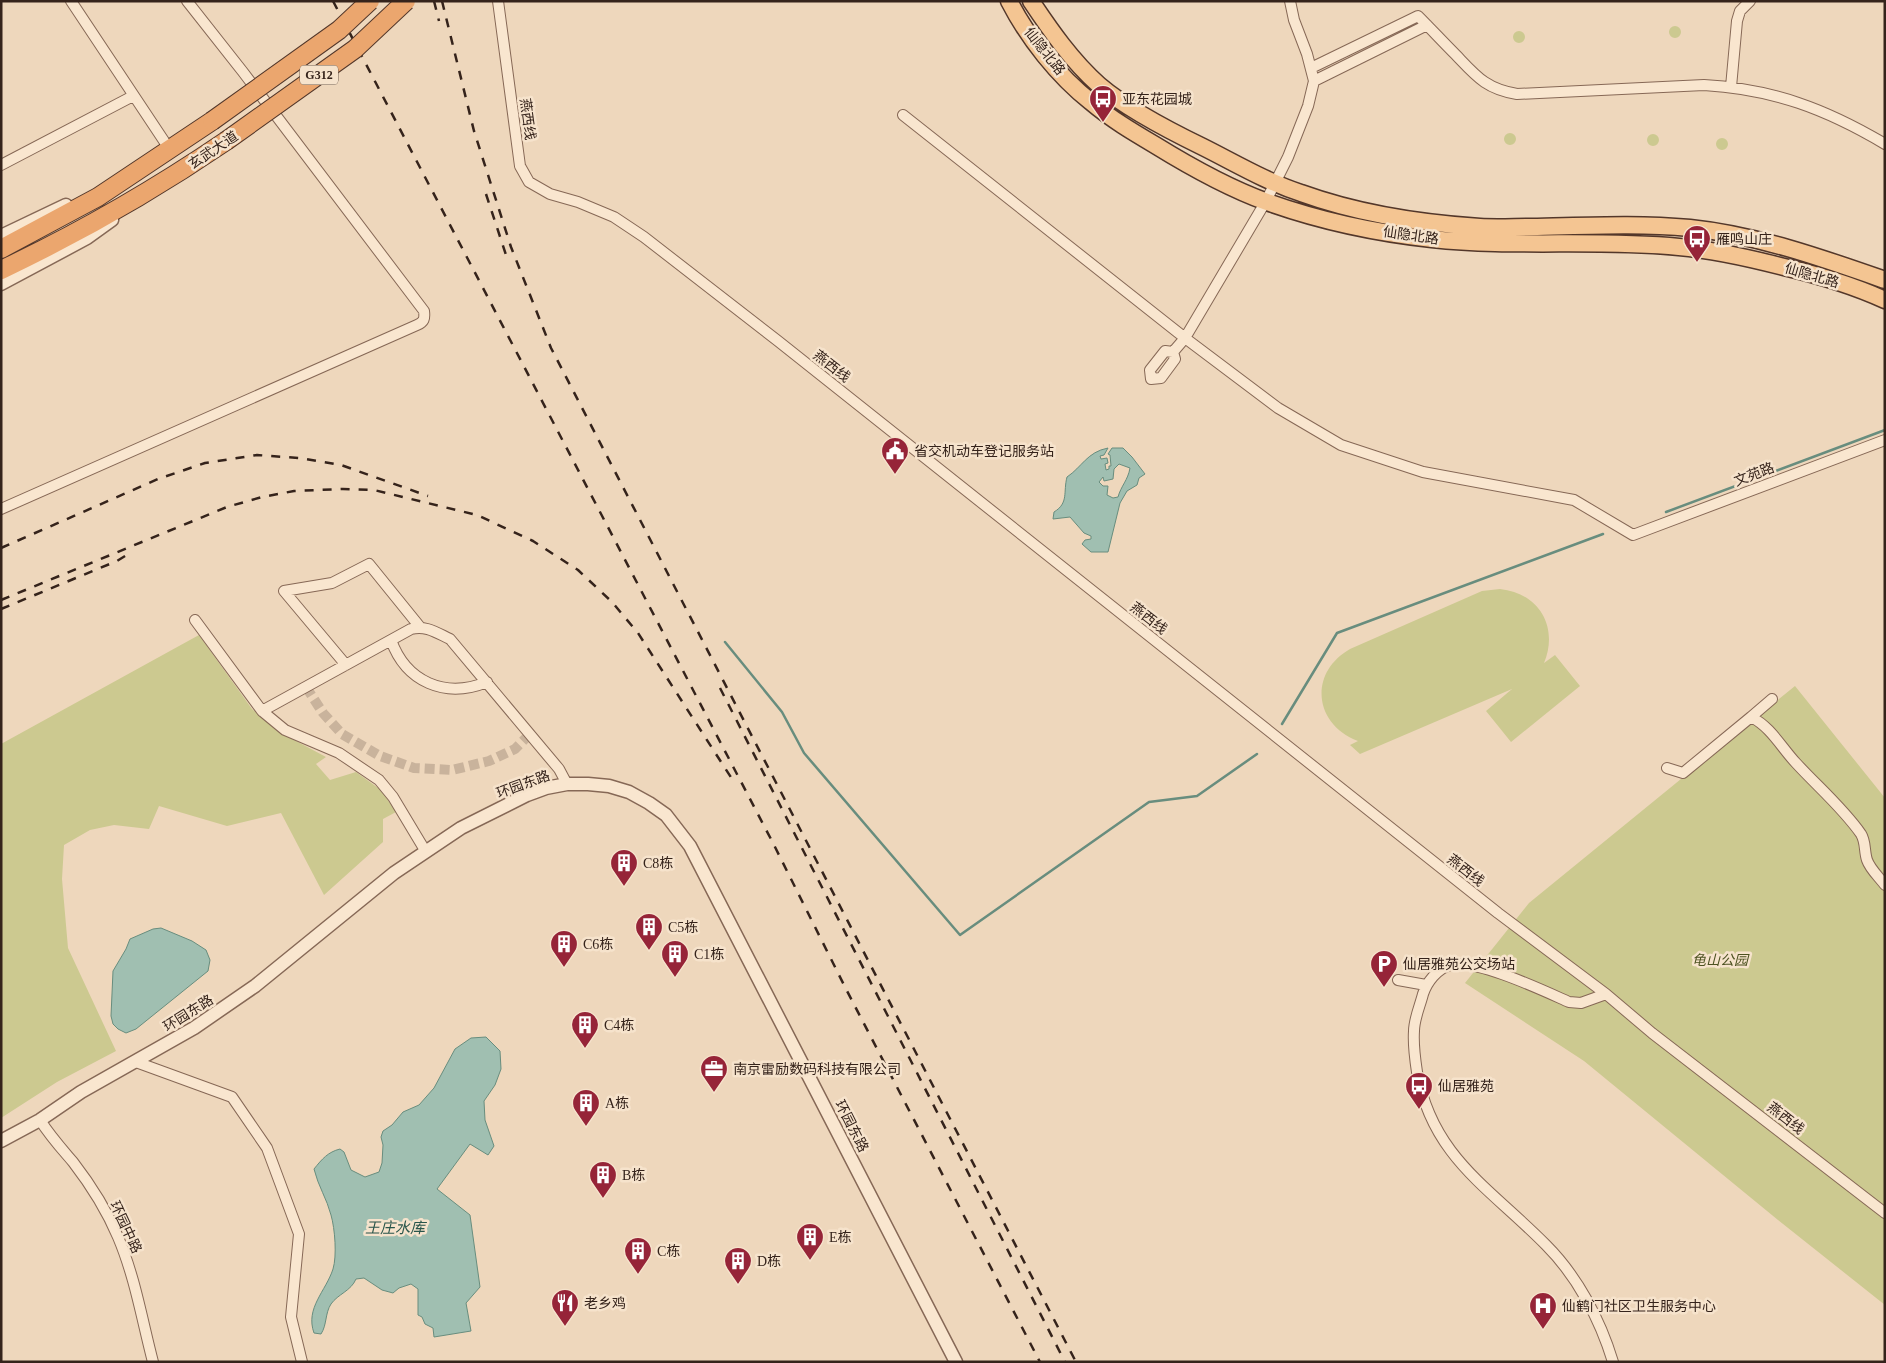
<svg xmlns="http://www.w3.org/2000/svg" width="1886" height="1363" viewBox="0 0 1886 1363" font-family="'Times New Roman','Noto Sans SC',serif">
<style>
.green{fill:#ccc990}
.water{fill:#a0bfb1;stroke:#688d7e;fill-rule:evenodd}
.lines{fill:none;stroke-linecap:round;stroke-linejoin:round}
.stream{stroke:#688d7e;stroke-width:2.5}
.minor-tunnel{stroke:#c9b39c;stroke-width:10;stroke-dasharray:10 5;stroke-linecap:butt}
.minor-casing{stroke:#866856;stroke-width:12}
.tertiary-casing{stroke:#866856;stroke-width:15}
.primary-casing{stroke:#53372a;stroke-width:19}
.trunk-casing{stroke:#53372a;stroke-width:20}
.minor{stroke:#f9e6cf;stroke-width:10}
.tertiary{stroke:#f9e6cf;stroke-width:12}
.primary{stroke:#f4c592;stroke-width:16}
.trunk{stroke:#eba66e;stroke-width:18}
.rail{stroke:#35231b;stroke-width:2.5;stroke-dasharray:9 9;stroke-linecap:butt}
.trunk-bridge-casing{stroke:#53372a;stroke-width:20;stroke-linecap:butt}
.trunk-bridge{stroke:#eba66e;stroke-width:18}
.labels{text-anchor:middle;stroke-width:5;stroke-linejoin:round;paint-order:stroke}
.shield{fill:#f6e3cc;stroke:#6f5d50;stroke-width:1}
.shield-label{font-size:12px;font-weight:bold;fill:#35231b}
.street-label{font-size:14px;fill:#35231b;stroke:#f6e3cc}
.poi-label{font-size:14px;fill:#35231b;stroke:#f6e3cc;text-anchor:start}
.park-label{font-size:14px;font-style:italic;fill:#4d5221;stroke:#f6e3cc}
.water-label{font-size:15px;font-style:italic;fill:#29554b;stroke:#f6e3cc}
</style>
<rect width="100%" height="100%" fill="#eed7bc"/>
<path class="green" d="M1669 32a6 6 0 1 1 12 0a6 6 0 1 1-12 0Z
M1513 37a6 6 0 1 1 12 0a6 6 0 1 1-12 0Z
M1504 139a6 6 0 1 1 12 0a6 6 0 1 1-12 0Z
M1647 140a6 6 0 1 1 12 0a6 6 0 1 1-12 0Z
M1716 144a6 6 0 1 1 12 0a6 6 0 1 1-12 0Z
M 1500,589 C 1539,593 1559,627 1544,663 L 1555,655 L 1580,686 L 1511,742 L 1486,711 L 1512,689 L 1360,754 L 1350,745 L 1358,741 C 1314,725 1308,673 1350,649 L 1482,591 Z
M 199,635 L 252,709 L 283,734 L 326,757 L 316,764 L 330,780 L 356,772 L 381,790 L 396,812 L 383,819 L 383,842 L 324,895 L 281,813 L 227,826 L 159,806 L 149,829 L 114,825 L 90,830 L 64,845 L 62,879 L 68,948 L 116,1051 L 57,1082 L 1,1118 L 1,744 Z
M 1795,686 L 1885,798 L 1885,1305 L 1778,1220 L 1584,1061 L 1465,983 L 1529,903 Z"/>
<path class="water" d="M 1108,448 L 1104,455 L 1100,456 L 1101,459 L 1107,458 L 1108,463 L 1105,464 L 1106,470 L 1109,469 L 1109,466 L 1111,466 L 1110,455 L 1108,454 L 1112,448 L 1123,448 L 1132,457 L 1145,474 L 1139,478 L 1137,485 L 1127,491 L 1120,503 L 1108,552 L 1091,552 L 1082,544 L 1085,540 L 1091,539 L 1091,536 L 1084,533 L 1070,517 L 1053,519 L 1054,512 C 1069,503 1063,492 1067,477 C 1082,467 1087,452 1108,448 ZM 1119,464 L 1130,468 C 1128,480 1121,486 1118,497 L 1113,498 L 1107,495 L 1108,486 L 1103,486 L 1099,482 L 1103,477 L 1104,481 L 1113,479 L 1114,469 Z
M 161,928 L 192,941 L 206,950 L 210,960 L 208,971 L 136,1029 L 126,1033 L 118,1029 L 113,1024 L 111,1016 L 113,971 L 126,949 L 130,939 L 153,929 Z
M 486,1037 L 500,1051 L 501,1069 L 495,1085 L 484,1101 L 485,1120 L 494,1146 L 488,1155 L 470,1144 L 437,1189 L 470,1215 L 480,1287 L 466,1303 L 471,1331 L 434,1337 L 433,1328 L 425,1324 L 422,1317 L 418,1315 L 418,1289 L 411,1284 L 399,1288 L 393,1293 L 382,1290 L 364,1278 L 356,1279 C 351,1291 338,1294 331,1304 C 325,1313 327,1325 321,1334 L 314,1333 C 305,1308 326,1291 333,1269 C 337,1256 335,1229 331,1215 C 327,1199 318,1186 314,1169 C 322,1159 328,1152 340,1149 L 344,1152 L 351,1170 L 365,1177 L 379,1172 L 382,1163 L 383,1145 L 381,1137 L 383,1131 L 392,1125 L 403,1112 L 419,1105 L 434,1088 L 455,1049 L 471,1038 Z"/>
<g class="lines">
<path class="stream" d="M 1666,512 L 1885,430
M 725,642 L 782,712 L 804,753 L 960,935 L 1149,802 L 1197,796 L 1257,754
M 1282,724 L 1337,633 L 1603,534"/>
<path class="minor-tunnel" d="M 306,687 L 323,713 L 342,734 L 380,756 L 414,768 L 452,770 L 489,761 L 515,749 L 530,734"/>
<defs>
<path id="minor" d="M 71,1 L 170,150
M 498,1 L 520,166 L 529,182 L 550,194 L 578,202 L 614,217 L 644,237 L 778,341 L 1498,913 L 1606,994 L 1652,1033 L 1885,1213
M 1290,1 L 1294,20 L 1307,54 L 1314,81 L 1308,106 L 1288,157 L 1266,201 L 1185,338 L 1278,408 L 1341,445 L 1423,472 L 1574,500 L 1633,535 L 1885,440
M 1311,68 L 1418,16 C 1431,29 1443,42 1456,55 C 1476,76 1486,89 1517,94 L 1704,85 C 1773,89 1826,109 1885,144
M 1314,81 L 1427,25
M 1731,87 L 1737,21 L 1740,11 L 1750,1
M 903,115 L 1185,338 L 1173,352 L 1165,351 L 1150,370 L 1151,379 L 1161,378 L 1175,359 L 1173,352
M 1,165 L 133,96
M 1,509 L 417,325 C 424,322 425,319 424,311 L 243,72 L 187,1
M 195,620 L 262,711 L 411,629 C 426,625 437,633 450,639 L 559,769 L 567,784
M 391,640 C 406,682 445,699 487,682
M 346,665 L 284,591 L 332,583 L 369,564 L 420,627
M 262,711 L 285,730 L 339,753 L 379,780 L 393,797 L 426,852
M 1751,717 L 1772,699
M 1667,768 L 1683,773 L 1751,717 C 1771,727 1781,747 1796,763 C 1817,786 1843,808 1861,834 C 1866,842 1864,851 1867,860 C 1870,869 1879,877 1885,885
M 1398,980 L 1426,985
M 1606,994 L 1581,1003 L 1569,1002 C 1544,991 1475,958 1450,965 C 1437,969 1427,982 1423,994 C 1420,1006 1414,1019 1414,1031 C 1413,1045 1415,1059 1417,1072 C 1432,1157 1490,1188 1546,1245 C 1577,1276 1600,1319 1613,1362
M 136,1062 L 232,1097 L 267,1148 L 299,1234 L 291,1317 L 302,1362
M 40,1120 C 50,1136 61,1148 73,1162 C 90,1184 107,1211 118,1237 C 135,1277 142,1320 153,1362"/>
<path id="tertiary" d="M 1,236 L 66,205
M 1,284 L 87,238 L 112,220
M 1,1141 L 40,1120 L 81,1092 L 194,1028 L 255,986 L 394,873 L 461,828 L 527,795 L 546,788 L 567,784 L 588,784 L 609,786 L 629,792 L 649,803 L 666,815 L 690,846 L 956,1362"/>
<path id="primary" d="M 1009,1 C 1028,38 1058,76 1091,102 C 1111,119 1133,132 1155,145 C 1189,166 1231,189 1267,202 C 1320,221 1377,233 1432,239 C 1514,248 1597,239 1679,247 C 1715,250 1749,258 1784,267 C 1818,275 1852,285 1885,300
M 1031,1 C 1051,31 1072,61 1099,85 C 1127,109 1170,131 1203,147 C 1235,163 1267,182 1301,193 C 1359,214 1418,223 1480,227 C 1497,228 1514,227 1531,227 C 1585,226 1637,223 1690,228 C 1757,235 1822,258 1885,280"/>
<path id="trunk" d="M 1,249 L 98,197 L 212,121
M 1,270 C 79,233 154,190 226,141"/>
</defs>
<use href="#minor" class="minor-casing"/>
<use href="#tertiary" class="tertiary-casing"/>
<use href="#primary" class="primary-casing"/>
<use href="#trunk" class="trunk-casing"/>
<use href="#minor" class="minor"/>
<use href="#tertiary" class="tertiary"/>
<use href="#primary" class="primary"/>
<use href="#trunk" class="trunk"/>
<path class="rail" d="M 333,1 L 773,843 L 847,991 L 1040,1362
M 434,1 L 439,21
M 442,1 L 474,131 L 511,247 L 551,348 L 1076,1362
M 486,194 L 508,261
M 1,548 L 158,479 L 205,463 L 257,455 L 299,458 L 341,465 L 428,496
M 1,600 L 227,507 L 262,497 L 294,491 L 343,489 L 374,490 L 477,515 L 533,541 L 578,570 L 612,602 L 638,633 L 734,782
M 1,609 L 117,561 L 130,553
M 720,688 L 1065,1362"/>
<defs>
<path id="trunk-bridge" d="M 212,121 L 339,30 L 370,1
M 226,141 L 355,49 L 406,1"/>
</defs>
<use href="#trunk-bridge" class="trunk-bridge-casing"/>
<use href="#trunk-bridge" class="trunk-bridge"/>
</g>
<defs>
<symbol id="bus-pin" viewBox="-11 -11 22 30"><path d="M0 17L-7.5 6A9.5 9.5 0 1 1 7.5 6Z" fill="#962438" stroke="#f6e3cc"/><path d="M-5-6H5V4H4V6H2V4H-2V6H-4V4H-5ZM-3.5-4V0h7V-4ZM-3.5 1.2v1.5H-2V1.2ZM2 1.2v1.5H3.5V1.2Z" fill="#fff"/></symbol>
<symbol id="civic-pin" viewBox="-11 -11 22 30"><path d="M0 17L-7.5 6A9.5 9.5 0 1 1 7.5 6Z" fill="#962438" stroke="#f6e3cc"/><path d="M-.6-6.5H3V-4.5H.6V-3L4-1V1h2V6H-6V1h2V-1L-.6-3ZM-1.2 2.5V6h2.4V2.5Z" fill="#fff"/></symbol>
<symbol id="building-pin" viewBox="-11 -11 22 30"><path d="M0 17L-7.5 6A9.5 9.5 0 1 1 7.5 6Z" fill="#962438" stroke="#f6e3cc"/><path d="M-4-6H4V6H1V3H-1V6H-4ZM-2.5-4.3h1.7v1.8h-1.7ZM.8-4.3h1.7v1.8H.8ZM-2.5-1h1.7V.8h-1.7ZM.8-1h1.7V.8H.8Z" fill="#fff"/></symbol>
<symbol id="parking-pin" viewBox="-11 -11 22 30"><path d="M0 17L-7.5 6A9.5 9.5 0 1 1 7.5 6Z" fill="#962438" stroke="#f6e3cc"/><path d="M-3.5-5.5H1a3.5 3.5 0 0 1 0 7H-1V5.5H-3.5ZM-1-3.4V-.6H.8a1.4 1.4 0 0 0 0-2.8Z" fill="#fff"/></symbol>
<symbol id="office-pin" viewBox="-11 -11 22 30"><path d="M0 17L-7.5 6A9.5 9.5 0 1 1 7.5 6Z" fill="#962438" stroke="#f6e3cc"/><path d="M-6-3h4V-5.5h4V-3h4V5H-6ZM-1-4.5V-3h2v-1.5ZM-6 0V1H6V0Z" fill="#fff"/></symbol>
<symbol id="restaurant-pin" viewBox="-11 -11 22 30"><path d="M0 17L-7.5 6A9.5 9.5 0 1 1 7.5 6Z" fill="#962438" stroke="#f6e3cc"/><path d="M-5-6h1v4h1v-4h1v4h1v-4h1v5L-1.5 .5V6h-2V.5L-5-1ZM5-6V6H3V1.5H1.5Q1.5-4 5-6Z" fill="#fff"/></symbol>
<symbol id="hospital-pin" viewBox="-11 -11 22 30"><path d="M0 17L-7.5 6A9.5 9.5 0 1 1 7.5 6Z" fill="#962438" stroke="#f6e3cc"/><path d="M-5-5h3v3.5h4V-5h3V5h-3V1.5h-4V5h-3Z" fill="#fff"/></symbol>
</defs>
<g fill-rule="evenodd">
<use href="#bus-pin" x="1087" y="83" width="32" height="43"/>
<use href="#bus-pin" x="1681" y="223" width="32" height="43"/>
<use href="#civic-pin" x="879" y="435" width="32" height="43"/>
<use href="#building-pin" x="608" y="847" width="32" height="43"/>
<use href="#building-pin" x="633" y="911" width="32" height="43"/>
<use href="#building-pin" x="548" y="928" width="32" height="43"/>
<use href="#building-pin" x="659" y="938" width="32" height="43"/>
<use href="#parking-pin" x="1368" y="948" width="32" height="43"/>
<use href="#building-pin" x="569" y="1009" width="32" height="43"/>
<use href="#office-pin" x="698" y="1053" width="32" height="43"/>
<use href="#bus-pin" x="1403" y="1070" width="32" height="43"/>
<use href="#building-pin" x="570" y="1087" width="32" height="43"/>
<use href="#building-pin" x="587" y="1159" width="32" height="43"/>
<use href="#building-pin" x="794" y="1221" width="32" height="43"/>
<use href="#building-pin" x="622" y="1235" width="32" height="43"/>
<use href="#building-pin" x="722" y="1245" width="32" height="43"/>
<use href="#restaurant-pin" x="549" y="1287" width="32" height="43"/>
<use href="#hospital-pin" x="1527" y="1290" width="32" height="43"/>
</g>
<g class="labels">
<rect class="shield" x="300" y="65.5" width="38" height="19" rx="4"/>
<g class="shield-label">
<text x="319" y="79">G312</text>
</g>
<g class="street-label">
<text transform="translate(1045 51) rotate(52)" y="5">仙隐北路</text>
<text transform="translate(528 119) rotate(82)" y="5">燕西线</text>
<text transform="translate(213 150) rotate(-34)" y="5">玄武大道</text>
<text transform="translate(1411 235) rotate(8)" y="5">仙隐北路</text>
<text transform="translate(1812 275) rotate(16)" y="5">仙隐北路</text>
<text transform="translate(832 366) rotate(38)" y="5">燕西线</text>
<text transform="translate(1754 474) rotate(-21)" y="5">文苑路</text>
<text transform="translate(1149 618) rotate(38)" y="5">燕西线</text>
<text transform="translate(523 784) rotate(-20)" y="5">环园东路</text>
<text transform="translate(1466 870) rotate(38)" y="5">燕西线</text>
<text transform="translate(188 1013) rotate(-32)" y="5">环园东路</text>
<text transform="translate(1786 1118) rotate(38)" y="5">燕西线</text>
<text transform="translate(852 1126) rotate(63)" y="5">环园东路</text>
<text transform="translate(126 1227) rotate(65)" y="5">环园中路</text>
</g>
<g class="poi-label">
<text x="1122" y="104">亚东花园城</text>
<text x="1716" y="244">雁鸣山庄</text>
<text x="914" y="456">省交机动车登记服务站</text>
<text x="643" y="868">C8栋</text>
<text x="668" y="932">C5栋</text>
<text x="583" y="949">C6栋</text>
<text x="694" y="959">C1栋</text>
<text x="1403" y="969">仙居雅苑公交场站</text>
<text x="604" y="1030">C4栋</text>
<text x="733" y="1074">南京雷励数码科技有限公司</text>
<text x="1438" y="1091">仙居雅苑</text>
<text x="605" y="1108">A栋</text>
<text x="622" y="1180">B栋</text>
<text x="829" y="1242">E栋</text>
<text x="657" y="1256">C栋</text>
<text x="757" y="1266">D栋</text>
<text x="584" y="1308">老乡鸡</text>
<text x="1562" y="1311">仙鹤门社区卫生服务中心</text>
</g>
<g class="park-label">
<text x="1720" y="965">龟山公园</text>
</g>
<g class="water-label">
<text x="395" y="1233">王庄水库</text>
</g>
</g>
<rect width="1886" height="1363" fill="none" stroke="#35231b" stroke-width="5"/>
</svg>
